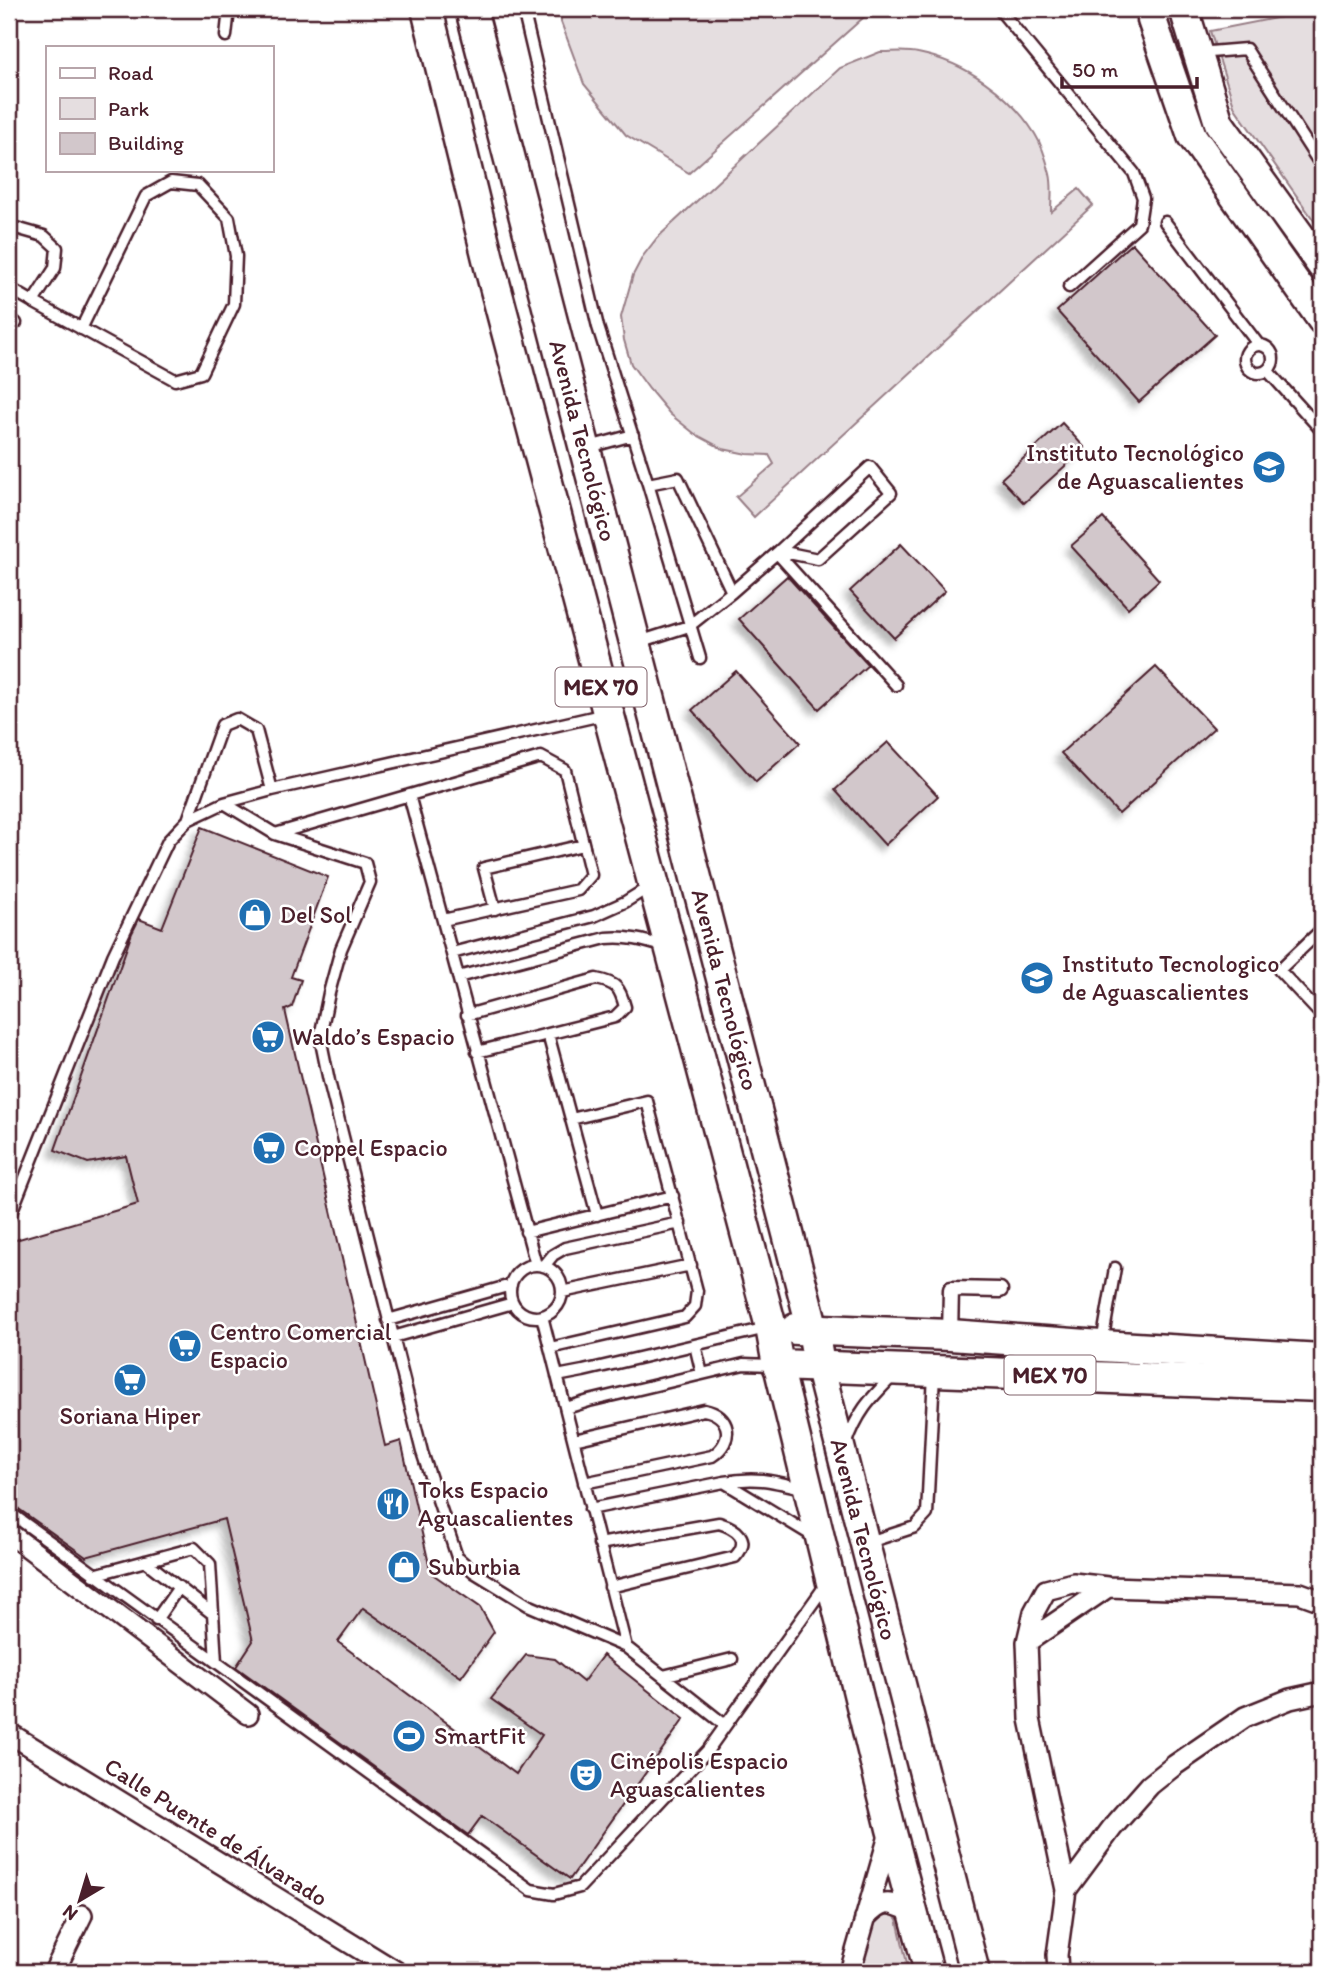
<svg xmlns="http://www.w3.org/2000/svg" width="1331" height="1981" viewBox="0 0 1331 1981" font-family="Itim,sans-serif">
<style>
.green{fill:#e5dee0;stroke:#987e86;stroke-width:2}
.building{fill:#d2c7cb;stroke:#4a1f2b;stroke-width:2;filter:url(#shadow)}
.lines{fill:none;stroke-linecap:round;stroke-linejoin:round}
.service-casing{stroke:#4a1f2b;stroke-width:15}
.pedestrian-casing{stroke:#4a1f2b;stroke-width:19}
.minor-casing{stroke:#4a1f2b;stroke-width:24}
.secondary-casing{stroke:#4a1f2b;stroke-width:33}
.primary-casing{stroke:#4a1f2b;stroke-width:35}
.service{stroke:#fff;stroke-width:10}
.pedestrian{stroke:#fff;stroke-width:14}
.minor{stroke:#fff;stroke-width:19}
.secondary{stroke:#fff;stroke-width:28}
.primary{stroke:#fff;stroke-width:30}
.labels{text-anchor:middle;stroke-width:5;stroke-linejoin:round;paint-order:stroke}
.shield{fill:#fff;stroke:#80626b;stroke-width:2}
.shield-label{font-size:23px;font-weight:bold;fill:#4a1f2b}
.street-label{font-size:24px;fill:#4a1f2b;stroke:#fff}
.poi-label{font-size:24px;fill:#4a1f2b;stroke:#fff;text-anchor:start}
</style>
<defs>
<filter id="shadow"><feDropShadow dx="-6" dy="6" stdDeviation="3.5" flood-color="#0004"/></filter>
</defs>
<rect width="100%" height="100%" fill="#fff"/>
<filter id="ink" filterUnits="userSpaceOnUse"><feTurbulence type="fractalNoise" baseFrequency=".0143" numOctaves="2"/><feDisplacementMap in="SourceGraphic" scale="14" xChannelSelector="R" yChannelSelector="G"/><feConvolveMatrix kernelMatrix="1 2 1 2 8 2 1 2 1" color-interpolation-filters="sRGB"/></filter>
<g filter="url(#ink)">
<path class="green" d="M 561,9 L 873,9 L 689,173 L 626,135 L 584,84 L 561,22 Z
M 1322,9 L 1322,232 L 1235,108 L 1210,31 Z
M 880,52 C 893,52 906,50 918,53 C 965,62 1010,94 1035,134 C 1042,145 1047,162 1050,174 C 1053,186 1051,200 1051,212 L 1079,189 L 1093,205 L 754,517 L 736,497 L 774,464 L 769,455 L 747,454 L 723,449 L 695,434 L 670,414 L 649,389 L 631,364 L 624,340 L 621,317 L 633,275 L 643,256 L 657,238 L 840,68 Z
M 889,1910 L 897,1919 L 909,1972 L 861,1972 L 875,1919 Z"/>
<path class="building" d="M 1132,243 L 1215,335 L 1139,402 L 1057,311 Z
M 1062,423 L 1085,448 L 1024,503 L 1001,479 Z
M 1103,518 L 1159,580 L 1128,608 L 1071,546 Z
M 901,544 L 945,591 L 894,638 L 850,591 Z
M 787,576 L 868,665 L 819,709 L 739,619 Z
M 1156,667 L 1214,728 L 1119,814 L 1061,753 Z
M 736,671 L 800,743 L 756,782 L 692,710 Z
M 888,742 L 938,796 L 885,845 L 835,790 Z
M 202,827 L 328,877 L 291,977 L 301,980 L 292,1007 L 285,1010 L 385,1446 L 401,1441 L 431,1573 L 480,1607 L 494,1632 L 461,1677 L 363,1608 L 338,1642 L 516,1774 L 542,1735 L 491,1699 L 526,1655 L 555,1659 L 583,1682 L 603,1655 L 684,1719 L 570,1879 L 482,1816 L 468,1835 L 236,1667 L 253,1641 L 224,1519 L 86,1557 L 9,1502 L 9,1250 L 12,1241 L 138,1204 L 126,1156 L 88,1163 L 55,1150 L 132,933 L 139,919 L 162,928 Z"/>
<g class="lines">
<defs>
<path id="service" d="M 523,9 L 598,327 L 648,484 L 700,658
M 999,9 L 1134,173 L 1143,198 L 1139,224 L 1069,287
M 226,36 L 229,9
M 1198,53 L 1246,49 L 1322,167
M 1165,222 L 1258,344
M 9,226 L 44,236 L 57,248 L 55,268 L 33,302 L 9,288
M 33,302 L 175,380 L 201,373 L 234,304 L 236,256 L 229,218 L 198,185 L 171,182 L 146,196 L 81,329
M 9,318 L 16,323
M1245 359a14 14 0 1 1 28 0a14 14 0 1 1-28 0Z
M 1268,371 L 1322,431
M 589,447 L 633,435
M 648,484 L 678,478 L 732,592
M 777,553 L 896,685
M 639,642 L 689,626 L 732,592 L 779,551 L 870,467 L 891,493 L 818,559 L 779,551
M 409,795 L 536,1265
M 224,803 L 275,834
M 188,820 L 222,725 L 237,719 L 256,730 L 272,790
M 495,909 L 484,868 L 583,845
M 443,920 L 578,890 L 591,875 L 565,770 L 541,757 L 275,834 L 365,863 L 370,882 L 341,949 L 329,993 L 320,1037 L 329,1081 L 422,1452 L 457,1557 L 474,1572 L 528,1605 L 626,1647 L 725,1725
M 1322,936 L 1319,932 L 1279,970 L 1322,1016
M 452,953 L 594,916 L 625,902 L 649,887
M 458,977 L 606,938 C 627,936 644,940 664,947
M 467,1015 L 596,979 C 617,983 620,988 625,1007 L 615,1017 L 477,1052
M 548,1034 L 597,1215
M 9,1218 L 113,956 L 168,841 L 188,820 L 224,803 L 272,790 L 606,714
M 526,1232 L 673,1196
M510 1291a26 26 0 1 1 52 0a26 26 0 1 1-52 0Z
M 544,1266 L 553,1255 L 565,1248 L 680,1223
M 562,1292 L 691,1265
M 542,1316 L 626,1647
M 388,1320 L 511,1285
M 393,1337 L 513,1303
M 1102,1343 L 1115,1268
M 695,1345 L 702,1374
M 550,1348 L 685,1317 L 695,1306 L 697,1291 L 647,1101 L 571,1119
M 557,1376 L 583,1371 L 767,1328
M 566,1408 L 589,1401 L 744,1364 L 773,1365
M 574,1440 L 704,1410 C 731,1415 735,1441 712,1456 L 584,1483
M 846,1445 C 857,1413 869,1400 892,1377
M 724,1482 C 757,1476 773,1481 806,1489
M 590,1509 L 724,1482 L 813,1536
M 9,1512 L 531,1890 L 554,1894 L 580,1887 L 708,1750 L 827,1583
M 866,1543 L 915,1527 L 927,1514 L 934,1374
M 599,1544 L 719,1523 C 736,1528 752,1539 735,1557 L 610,1587
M 145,1561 L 213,1614
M 94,1575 L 194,1548 L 210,1564 L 216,1662
M 156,1620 L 179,1587
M 663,1676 L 732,1659"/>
<path id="pedestrian" d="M 950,1335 L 951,1289 L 1000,1290"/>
<path id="minor" d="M 9,1533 L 248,1714
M 1027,1642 L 1108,1587
M 9,1733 L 397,1972
M 1066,1890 L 1112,1828 L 1150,1785 L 1175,1765 L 1245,1717 L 1290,1699 L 1322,1692
M 865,1918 C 884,1898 889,1902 913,1912
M 54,1972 L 82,1915
M 850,1972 L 890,1832
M 1058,1972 L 1057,1955 L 1066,1890 L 1030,1719 L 1027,1642 L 1034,1612 L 1046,1590 L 1073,1583 L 1108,1587 L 1300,1593 L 1322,1601"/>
<g id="secondary">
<path d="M 1151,9 L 1152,20 L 1192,136 L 1322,320"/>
<path d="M 1184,9 L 1219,123 L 1322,266"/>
<path d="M 778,1365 L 891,1829 L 929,1972"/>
<path id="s1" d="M 819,1365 L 975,1972"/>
</g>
<g id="primary">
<path d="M 427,9 L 491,271 L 771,1327 L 778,1365 L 1322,1386"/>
<path id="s2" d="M 471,9 L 813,1330 L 819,1365"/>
<path d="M 796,1329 L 950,1335 L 1101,1346 L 1322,1359"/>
</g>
</defs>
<use href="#service" class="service-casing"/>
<use href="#pedestrian" class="pedestrian-casing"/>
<use href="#minor" class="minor-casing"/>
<use href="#secondary" class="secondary-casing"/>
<use href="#primary" class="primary-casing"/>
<use href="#service" class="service"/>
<use href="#pedestrian" class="pedestrian"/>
<use href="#minor" class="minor"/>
<use href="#secondary" class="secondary"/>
<use href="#primary" class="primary"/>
</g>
</g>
<defs>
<symbol id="university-disc" viewBox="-11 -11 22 22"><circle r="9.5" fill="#1f6fb2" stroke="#fff"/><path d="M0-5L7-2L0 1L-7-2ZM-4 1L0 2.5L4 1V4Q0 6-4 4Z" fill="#fff"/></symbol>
<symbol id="shop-disc" viewBox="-11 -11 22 22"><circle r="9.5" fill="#1f6fb2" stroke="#fff"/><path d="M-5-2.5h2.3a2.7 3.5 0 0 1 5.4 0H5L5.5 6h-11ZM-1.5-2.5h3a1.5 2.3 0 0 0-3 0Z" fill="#fff"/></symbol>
<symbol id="supermarket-disc" viewBox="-11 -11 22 22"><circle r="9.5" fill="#1f6fb2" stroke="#fff"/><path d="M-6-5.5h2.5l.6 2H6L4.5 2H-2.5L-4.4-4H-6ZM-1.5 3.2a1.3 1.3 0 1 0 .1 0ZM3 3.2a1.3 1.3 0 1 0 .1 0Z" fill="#fff"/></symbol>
<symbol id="restaurant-disc" viewBox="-11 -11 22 22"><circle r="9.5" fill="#1f6fb2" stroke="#fff"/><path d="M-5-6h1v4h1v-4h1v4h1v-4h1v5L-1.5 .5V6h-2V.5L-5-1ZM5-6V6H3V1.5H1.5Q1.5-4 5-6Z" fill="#fff"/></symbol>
<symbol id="stadium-disc" viewBox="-11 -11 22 22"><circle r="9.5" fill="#1f6fb2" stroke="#fff"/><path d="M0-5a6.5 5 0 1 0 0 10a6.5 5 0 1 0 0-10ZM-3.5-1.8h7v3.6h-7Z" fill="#fff"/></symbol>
<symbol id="theatre-disc" viewBox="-11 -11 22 22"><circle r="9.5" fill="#1f6fb2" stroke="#fff"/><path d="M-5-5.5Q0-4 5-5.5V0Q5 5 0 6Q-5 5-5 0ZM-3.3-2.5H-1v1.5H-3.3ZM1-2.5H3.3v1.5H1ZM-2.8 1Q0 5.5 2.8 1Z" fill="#fff"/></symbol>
</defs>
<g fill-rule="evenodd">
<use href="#university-disc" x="1250" y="448" width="38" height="38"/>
<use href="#shop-disc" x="236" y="896" width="38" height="38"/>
<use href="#university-disc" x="1018" y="959" width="38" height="38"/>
<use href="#supermarket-disc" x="249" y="1018" width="38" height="38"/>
<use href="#supermarket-disc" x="250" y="1129" width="38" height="38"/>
<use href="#supermarket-disc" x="166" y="1327" width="38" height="38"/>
<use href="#supermarket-disc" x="111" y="1361" width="38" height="38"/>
<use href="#restaurant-disc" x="374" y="1485" width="38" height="38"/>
<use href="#shop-disc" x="385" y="1548" width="38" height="38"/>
<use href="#stadium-disc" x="390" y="1717" width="38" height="38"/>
<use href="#theatre-disc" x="567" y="1756" width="38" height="38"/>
</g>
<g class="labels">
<g class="shield">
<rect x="555.5" y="667.5" width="91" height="39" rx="5"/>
<rect x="1004.5" y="1355.5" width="91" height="39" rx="5"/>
</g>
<g class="shield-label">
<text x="601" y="695">MEX 70</text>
<text x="1050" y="1383">MEX 70</text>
</g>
<g class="street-label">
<text dy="8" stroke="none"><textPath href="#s2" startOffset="446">Avenida Tecnológico</textPath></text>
<text dy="8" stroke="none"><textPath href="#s2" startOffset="1013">Avenida Tecnológico</textPath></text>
<text dy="8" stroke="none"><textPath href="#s1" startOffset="180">Avenida Tecnológico</textPath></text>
<text transform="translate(216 1832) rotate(32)" y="8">Calle Puente de Álvarado</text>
</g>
<g class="poi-label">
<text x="1244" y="461" text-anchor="end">Instituto Tecnológico<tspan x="1244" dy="28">de Aguascalientes</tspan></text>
<text x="280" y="923">Del Sol</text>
<text x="1062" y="972">Instituto Tecnologico<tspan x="1062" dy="28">de Aguascalientes</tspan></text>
<text x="292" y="1045">Waldo’s Espacio</text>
<text x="294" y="1156">Coppel Espacio</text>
<text x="210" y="1340">Centro Comercial<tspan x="210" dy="28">Espacio</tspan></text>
<text x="130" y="1424" text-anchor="middle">Soriana Hiper</text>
<text x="418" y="1498">Toks Espacio<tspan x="418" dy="28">Aguascalientes</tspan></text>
<text x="428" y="1575">Suburbia</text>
<text x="434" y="1744">SmartFit</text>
<text x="610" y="1769">Cinépolis Espacio<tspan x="610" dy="28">Aguascalientes</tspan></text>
</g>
</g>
<rect width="1331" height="1981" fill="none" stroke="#fff" stroke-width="35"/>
<rect x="18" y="18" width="1296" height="1946" fill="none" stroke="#4a1f2b" stroke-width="2.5" filter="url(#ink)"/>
<rect x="46" y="46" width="228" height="126" fill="#ffffff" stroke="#b7a5aa" stroke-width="2"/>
<rect x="60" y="68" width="35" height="10" fill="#ffffff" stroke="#b7a5aa" stroke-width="2"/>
<text x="108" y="80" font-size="21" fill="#4a1f2b">Road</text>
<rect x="60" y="98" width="35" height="21" fill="#e5dee0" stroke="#b7a5aa" stroke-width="2"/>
<text x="108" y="116" font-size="21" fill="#4a1f2b">Park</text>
<rect x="60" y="133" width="35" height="21" fill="#d2c7cb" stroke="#b7a5aa" stroke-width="2"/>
<text x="108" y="150" font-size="21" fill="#4a1f2b">Building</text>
<g transform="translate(80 1900) rotate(218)" stroke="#ffffff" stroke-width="5" paint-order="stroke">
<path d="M0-5L12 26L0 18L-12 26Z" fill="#4a1f2b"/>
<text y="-10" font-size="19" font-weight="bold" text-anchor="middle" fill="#4a1f2b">N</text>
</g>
<path d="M1062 77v10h135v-10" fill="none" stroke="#4a1f2b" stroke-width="3.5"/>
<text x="1072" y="77" font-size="21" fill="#4a1f2b" stroke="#ffffff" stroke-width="5" paint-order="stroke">50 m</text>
</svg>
